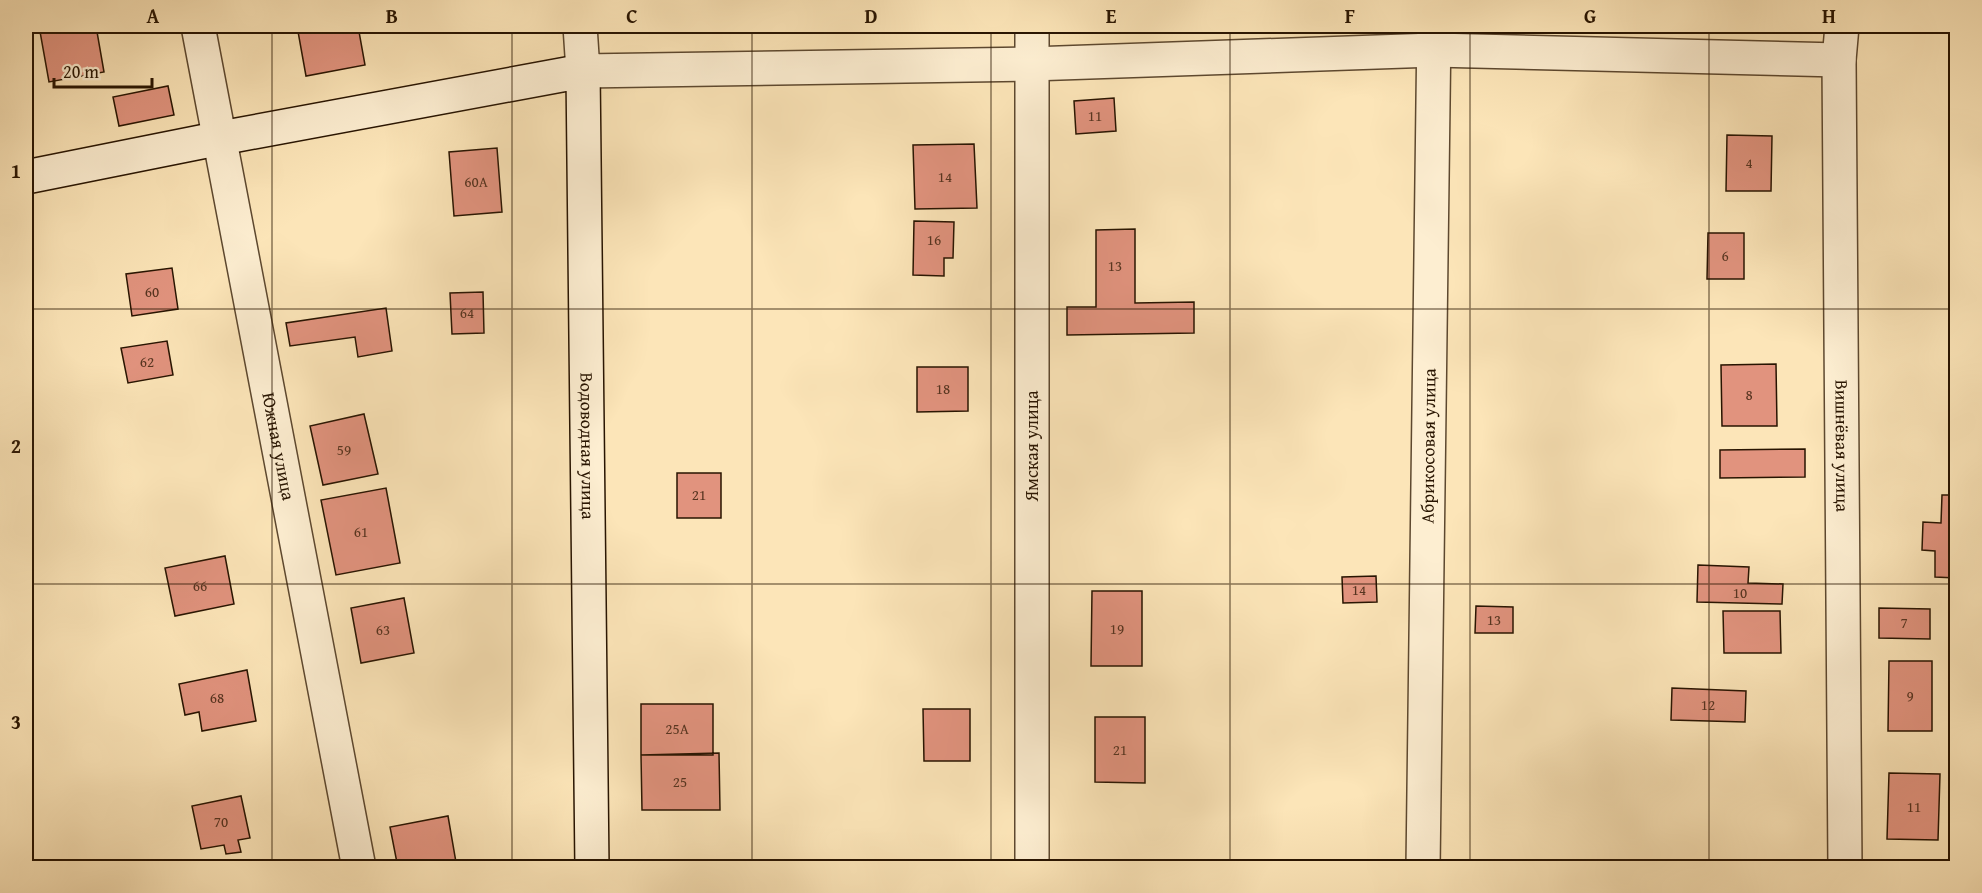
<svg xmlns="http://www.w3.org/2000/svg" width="1982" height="893" viewBox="0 0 1982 893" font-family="'Gentium Book Plus',serif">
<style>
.building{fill:#e1937e;stroke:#281401;stroke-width:1.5}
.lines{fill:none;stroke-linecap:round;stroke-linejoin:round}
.street-casing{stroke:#5d482f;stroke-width:36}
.secondary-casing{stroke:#281401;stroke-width:36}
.street{stroke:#fdeed1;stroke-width:33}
.secondary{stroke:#fdeed1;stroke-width:33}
.grid{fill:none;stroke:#281401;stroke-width:1.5;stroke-opacity:0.55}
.labels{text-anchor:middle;stroke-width:4.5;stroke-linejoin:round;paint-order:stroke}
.number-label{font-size:15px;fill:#563420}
.street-label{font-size:18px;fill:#281401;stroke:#fdeed1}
.neatline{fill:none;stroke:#281401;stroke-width:2}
.grid-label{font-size:20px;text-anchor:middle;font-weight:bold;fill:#281401}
</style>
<rect width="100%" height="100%" fill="#fce5b8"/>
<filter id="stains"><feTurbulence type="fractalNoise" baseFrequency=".00333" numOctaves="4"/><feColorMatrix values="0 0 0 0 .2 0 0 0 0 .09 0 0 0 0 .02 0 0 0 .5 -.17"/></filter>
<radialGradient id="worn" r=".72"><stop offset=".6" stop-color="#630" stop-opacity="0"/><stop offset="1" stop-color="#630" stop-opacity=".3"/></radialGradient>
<path class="building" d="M 39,26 L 96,26 L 104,72 L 49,82 Z
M 297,26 L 358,26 L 365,65 L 306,76 Z
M 168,86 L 174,115 L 119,126 L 113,97 Z
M 1114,98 L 1116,131 L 1076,134 L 1074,101 Z
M 1727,135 L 1772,136 L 1771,191 L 1726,191 Z
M 974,144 L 977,208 L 915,209 L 913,145 Z
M 497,148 L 502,212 L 454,216 L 449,152 Z
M 914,221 L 954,222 L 953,258 L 944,258 L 944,276 L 913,275 Z
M 1135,229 L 1135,303 L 1194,302 L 1194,333 L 1067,335 L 1067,307 L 1096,307 L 1096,230 Z
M 1708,233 L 1744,233 L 1744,279 L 1707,279 Z
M 172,268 L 178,309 L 132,316 L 126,274 Z
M 483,292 L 484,333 L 452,334 L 450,293 Z
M 386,308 L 392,351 L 358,357 L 355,337 L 290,346 L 286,323 Z
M 167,341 L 173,375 L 128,383 L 121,348 Z
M 1776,364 L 1777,426 L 1722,426 L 1721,365 Z
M 917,367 L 968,367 L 968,411 L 917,412 Z
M 364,414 L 378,474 L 323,485 L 310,426 Z
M 1805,449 L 1805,477 L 1720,478 L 1720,450 Z
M 677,473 L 721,473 L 721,518 L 677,518 Z
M 386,488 L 400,563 L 336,575 L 321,500 Z
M 1942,495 L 1956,495 L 1956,578 L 1935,577 L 1935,551 L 1922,550 L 1923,522 L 1941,523 Z
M 225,556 L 234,604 L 175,616 L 165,568 Z
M 1698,565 L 1749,567 L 1748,583 L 1783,584 L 1782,604 L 1697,602 Z
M 1376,576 L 1377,602 L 1343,603 L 1342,577 Z
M 1092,591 L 1142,591 L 1142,666 L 1091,666 Z
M 404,598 L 414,653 L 361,663 L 351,608 Z
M 1476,606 L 1513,607 L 1513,633 L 1475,633 Z
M 1879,608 L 1930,609 L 1930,639 L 1879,638 Z
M 1723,611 L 1780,611 L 1781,653 L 1724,653 Z
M 1889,661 L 1932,661 L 1932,731 L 1888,731 Z
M 247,670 L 256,721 L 202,731 L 199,712 L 185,715 L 179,684 Z
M 1672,688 L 1746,691 L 1745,722 L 1671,720 Z
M 641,704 L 713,704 L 713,755 L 641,755 Z
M 923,709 L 970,709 L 970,761 L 924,761 Z
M 1095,717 L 1145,717 L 1145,783 L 1095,782 Z
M 719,753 L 720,810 L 642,810 L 641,755 Z
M 1889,773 L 1940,774 L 1938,840 L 1887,839 Z
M 241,796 L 250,838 L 238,840 L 241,852 L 226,854 L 224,845 L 201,849 L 192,806 Z
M 448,816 L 457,868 L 398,868 L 390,827 Z"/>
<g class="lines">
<defs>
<g id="street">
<path id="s1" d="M 198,26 L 359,868"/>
<path d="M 580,26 L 583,71 L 1031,64 L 1434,50 L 1839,60"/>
<path d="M 1032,26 L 1032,868"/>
<path id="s2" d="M 1842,26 L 1839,60 L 1845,868"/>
<path id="s3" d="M 1423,868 L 1434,26"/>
</g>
<g id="secondary">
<path id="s4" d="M 26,177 L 221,138 L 583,71 L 592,868"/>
</g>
</defs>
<use href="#street" class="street-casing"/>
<use href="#secondary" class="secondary-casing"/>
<use href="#street" class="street"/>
<use href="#secondary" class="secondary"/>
</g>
<path class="grid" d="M 272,26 L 272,868M 512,26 L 512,868M 752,26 L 752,868M 991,26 L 991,868M 1230,26 L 1230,868M 1470,26 L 1470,868M 1709,26 L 1709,868M 26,309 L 1956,309M 26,584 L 1956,584"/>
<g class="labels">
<g class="number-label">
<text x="1095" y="121">11</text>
<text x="1749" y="168">4</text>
<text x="945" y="182">14</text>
<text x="476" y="187">60А</text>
<text x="934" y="245">16</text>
<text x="1725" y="261">6</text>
<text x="1115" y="271">13</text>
<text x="152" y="297">60</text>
<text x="467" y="318">64</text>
<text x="147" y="367">62</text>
<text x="943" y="394">18</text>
<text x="1749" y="400">8</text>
<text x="344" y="455">59</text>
<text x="699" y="500">21</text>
<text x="361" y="537">61</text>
<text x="200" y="591">66</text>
<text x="1359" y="595">14</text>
<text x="1740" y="598">10</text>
<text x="1494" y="625">13</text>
<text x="1904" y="628">7</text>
<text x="1117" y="634">19</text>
<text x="383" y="635">63</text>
<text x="1910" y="701">9</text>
<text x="217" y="703">68</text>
<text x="1708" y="710">12</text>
<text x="677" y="734">25А</text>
<text x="1120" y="755">21</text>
<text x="680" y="787">25</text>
<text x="1914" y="812">11</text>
<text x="221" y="827">70</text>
</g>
<g class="street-label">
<text dy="6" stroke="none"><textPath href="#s1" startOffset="428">Южная улица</textPath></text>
<text dy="6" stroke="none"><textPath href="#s4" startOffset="942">Водоводная улица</textPath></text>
<text transform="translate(1032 446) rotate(-90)" y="6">Ямская улица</text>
<text dy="6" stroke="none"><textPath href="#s3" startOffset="422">Абрикосовая улица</textPath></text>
<text dy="6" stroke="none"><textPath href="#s2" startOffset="420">Вишнёвая улица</textPath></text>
</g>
</g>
<rect width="1982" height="893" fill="none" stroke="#fce5b8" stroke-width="66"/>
<path d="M54 78v9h98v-9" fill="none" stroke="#281401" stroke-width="3"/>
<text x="63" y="78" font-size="18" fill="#281401" stroke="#fdeed1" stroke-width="4.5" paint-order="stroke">20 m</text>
<rect x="33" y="33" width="1916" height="827" class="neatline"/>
<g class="grid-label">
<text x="153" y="23">A</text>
<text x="392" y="23">B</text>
<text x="632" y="23">C</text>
<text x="871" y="23">D</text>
<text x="1111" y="23">E</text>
<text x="1350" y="23">F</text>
<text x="1590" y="23">G</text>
<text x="1829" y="23">H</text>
<text x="16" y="178">1</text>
<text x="16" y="453">2</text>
<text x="16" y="729">3</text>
</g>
<rect width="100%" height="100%" filter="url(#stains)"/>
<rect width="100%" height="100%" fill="url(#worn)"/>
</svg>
